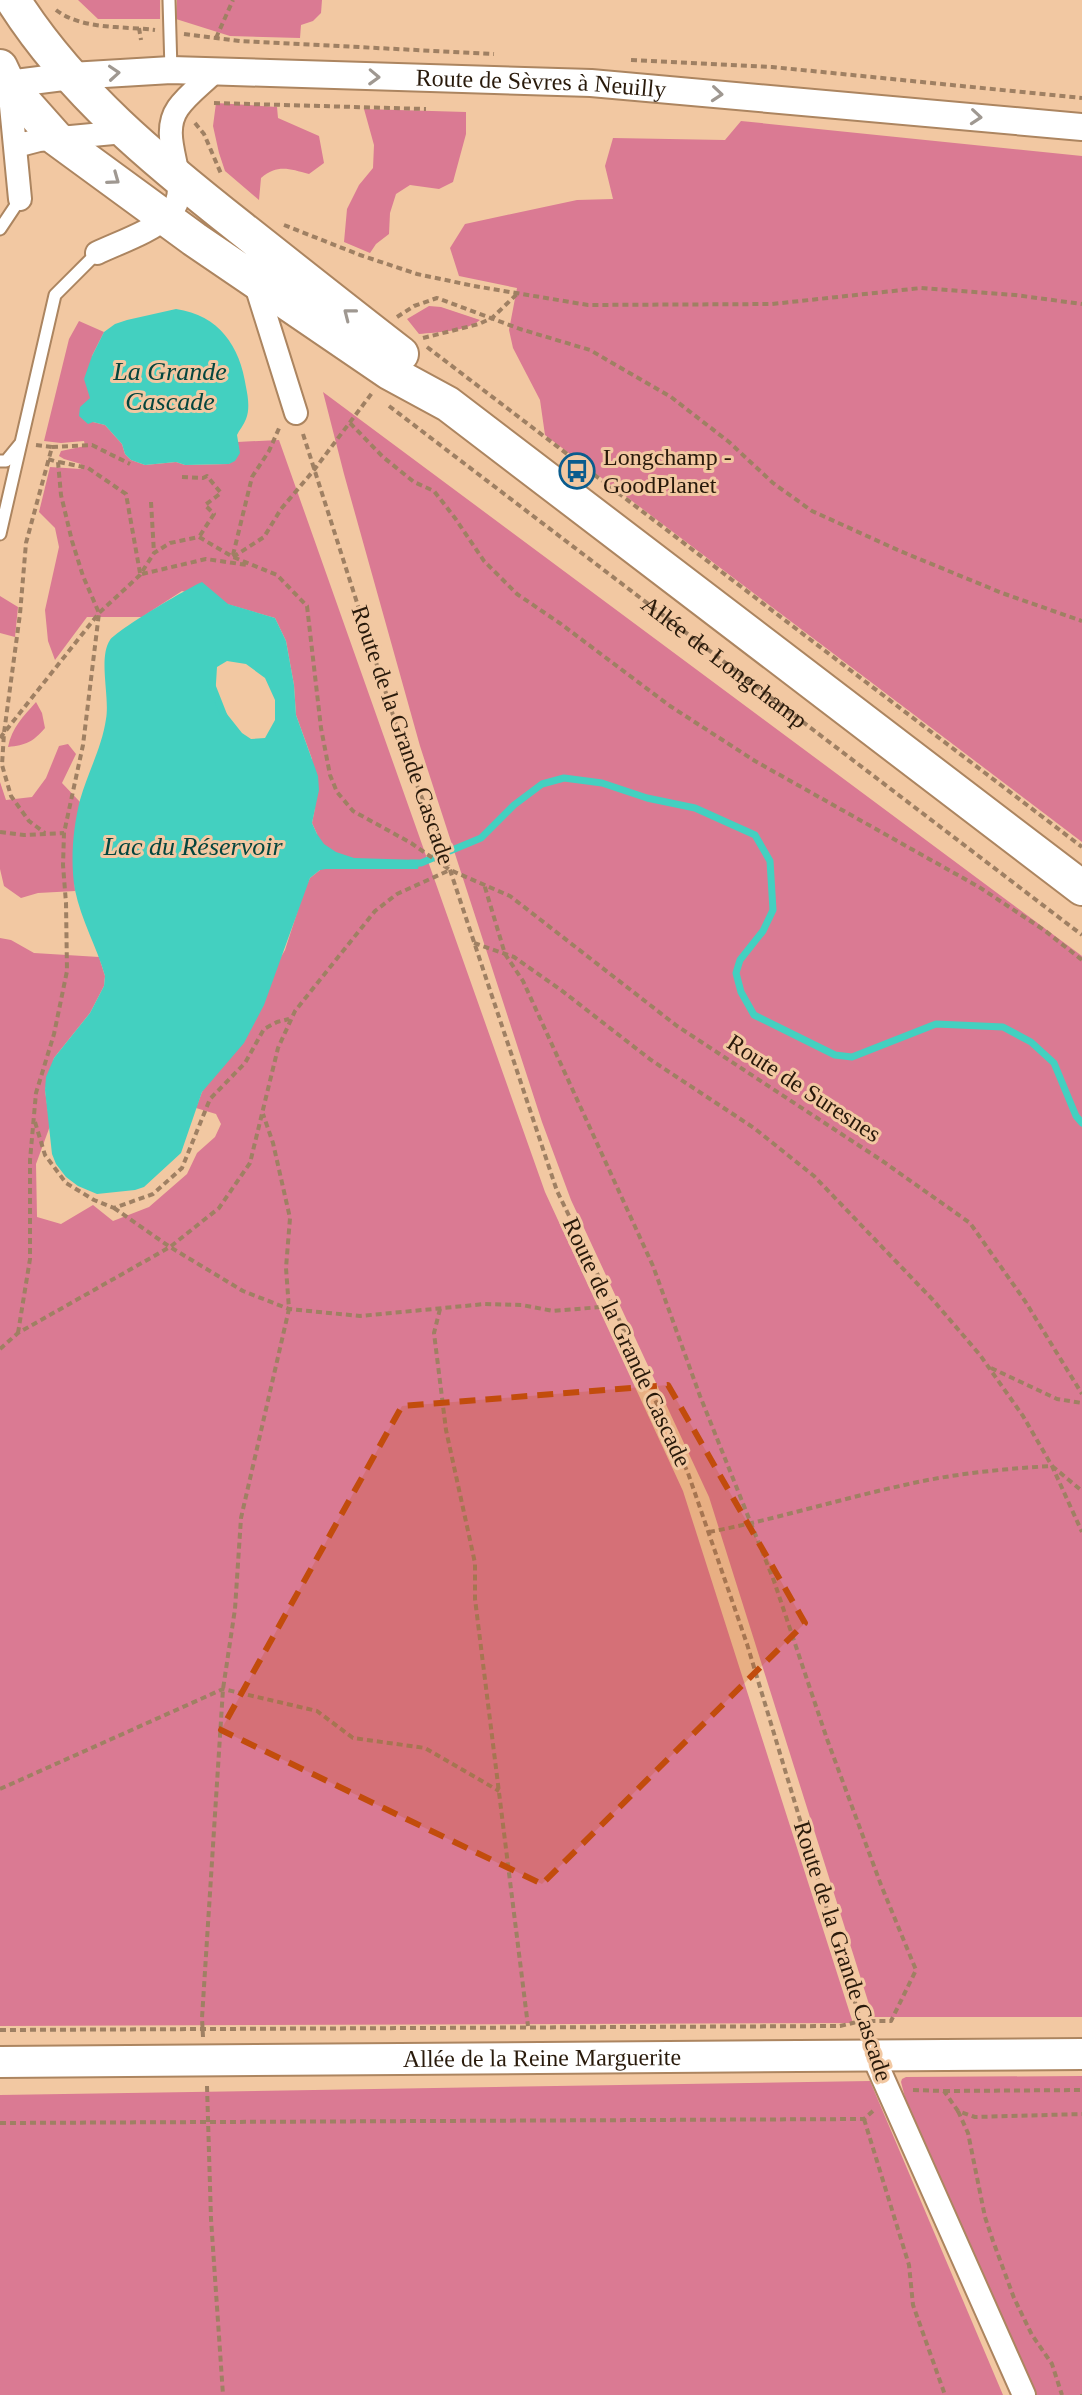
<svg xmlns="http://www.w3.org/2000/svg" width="1082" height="2395" viewBox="0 0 1082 2395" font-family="Georgia,serif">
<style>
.forest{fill:#da7a93}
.water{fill:#43d0c0;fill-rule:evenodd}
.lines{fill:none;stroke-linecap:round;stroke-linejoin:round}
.stream{stroke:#43d0c0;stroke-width:7}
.service-casing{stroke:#ac8560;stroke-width:15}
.minor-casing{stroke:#ac8560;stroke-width:26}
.tertiary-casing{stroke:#ac8560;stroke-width:30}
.secondary-casing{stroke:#ac8560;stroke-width:34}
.primary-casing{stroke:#ac8560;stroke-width:38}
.path{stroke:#9f8063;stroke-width:4;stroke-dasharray:6 4;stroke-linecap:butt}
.service{stroke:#fff;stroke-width:11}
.minor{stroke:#fff;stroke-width:22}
.tertiary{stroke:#fff;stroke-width:26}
.secondary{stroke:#fff;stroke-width:30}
.primary{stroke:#fff;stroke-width:34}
.oneway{stroke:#9f9891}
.marked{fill:#c24c0c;fill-opacity:0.2;stroke:#c24c0c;stroke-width:6;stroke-dasharray:16 10;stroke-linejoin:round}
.labels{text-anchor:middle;stroke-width:6;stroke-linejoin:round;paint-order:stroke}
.street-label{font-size:24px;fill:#291a0b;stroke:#f2c8a2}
.poi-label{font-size:24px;fill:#291a0b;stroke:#f2c8a2;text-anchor:start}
.water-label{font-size:26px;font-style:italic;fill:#04453e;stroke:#f2c8a2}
</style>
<rect width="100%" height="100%" fill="#f2c8a2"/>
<path class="forest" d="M 78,0 L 160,0 L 160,19 L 98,19 Z
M 177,0 L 322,0 L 321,13 L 313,21 L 301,25 L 300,38 L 230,36 L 176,19 Z
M 216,103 L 277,107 L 278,118 L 319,136 L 324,163 L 309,174 C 289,169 278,164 261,178 L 259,200 L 225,171 L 219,153 L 213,126 Z
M 364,109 L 466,112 L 466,134 L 453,182 L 439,189 L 410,185 L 396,194 L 390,213 L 389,234 L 376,244 L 370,253 L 344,242 L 347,209 L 359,185 L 373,168 L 374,145 Z
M 741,121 L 1082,156 L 1082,842 L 545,435 L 540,400 L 513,348 L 509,330 L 517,288 L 459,276 L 450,248 L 465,224 L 577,200 L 613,199 L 605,166 L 613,138 L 725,140 Z
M 429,306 L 441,307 L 480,320 C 466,332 437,332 419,334 L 407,319 Z
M 79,321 L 104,332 L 92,356 L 90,398 L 93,422 L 105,425 L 122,444 L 125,454 L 131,460 L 145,465 L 176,462 L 185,465 L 229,464 L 239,448 L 237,442 L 279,440 L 545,1192 L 683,1491 L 853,2023 L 0,2026 L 0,938 L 11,940 L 34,953 L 99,957 L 105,976 L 104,986 L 90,1013 L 54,1058 L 45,1090 L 50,1126 L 36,1164 L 37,1217 L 61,1224 L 93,1205 L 113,1221 L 149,1207 L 187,1174 L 197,1153 L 215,1137 L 221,1124 L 216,1114 L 196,1108 L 202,1092 L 285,950 L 304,891 L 310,878 L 320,870 L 317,834 L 312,823 L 315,808 L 312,759 L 296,715 L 294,685 L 286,641 L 275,618 L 182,591 L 142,617 L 87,617 L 55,660 L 48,641 L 45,610 L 59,547 L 55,528 L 39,512 L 50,467 L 81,469 L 81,464 L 64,459 L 59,456 L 61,451 L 85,446 L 84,441 L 61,443 L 44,441 L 69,339 Z
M 323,392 L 1082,956 L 1082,2017 L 873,2017 L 709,1497 L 571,1200 L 542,1122 L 420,746 L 344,474 Z
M 0,596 L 18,607 L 15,637 L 0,633 Z
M 36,702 L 42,713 L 45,728 C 33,742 26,745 8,747 C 12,727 23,717 36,702 Z
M 68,744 L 76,754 L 62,783 L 80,802 C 74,832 73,860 75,891 L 38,893 L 21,898 L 4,886 L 0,869 L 0,782 L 6,800 L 32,797 L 46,778 L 59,746 Z
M 1082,2076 L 1082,2395 L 1032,2395 L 908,2109 L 901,2082 L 902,2079 L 906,2077 Z
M 870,2081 L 1003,2395 L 0,2395 L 0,2095 Z"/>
<path class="water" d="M 176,309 C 219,315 240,346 246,387 C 248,397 250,409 246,419 C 244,425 239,430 237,435 L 240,453 L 235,461 L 229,464 L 185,465 L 176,462 L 145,465 L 131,460 L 125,454 L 122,444 L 105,425 L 93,422 L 88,424 L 79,416 L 80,407 L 90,398 L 84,379 L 92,356 L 104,332 L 115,324 L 127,320 Z
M 202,582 L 228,604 L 275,618 L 286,641 L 294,685 L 296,715 L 318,776 L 319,790 L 312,823 L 317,834 L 324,844 L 336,852 L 354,858 L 420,860 L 418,869 L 326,869 L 320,870 L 310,878 L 264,1005 L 244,1043 L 202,1092 L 181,1153 L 144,1187 L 135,1190 L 97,1194 L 78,1186 L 66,1177 L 56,1164 L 52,1154 L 45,1090 L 46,1077 L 54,1058 L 90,1013 L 104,986 L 105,976 C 97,947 81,920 75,890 C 70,861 73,828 80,800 C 88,772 102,747 106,719 C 110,697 98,658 110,640 C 117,630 188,588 202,582 ZM 227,661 L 246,664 L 265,678 L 275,700 L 275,720 L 265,738 L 251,739 L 242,733 L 215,699 L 217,667 Z"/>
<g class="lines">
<path class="stream" d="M 211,683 L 224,716
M 411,863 L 421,863 L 481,838 L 514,805 L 542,784 L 564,778 L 602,783 L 647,798 L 695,808 L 755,835 L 770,861 L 773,910 L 763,931 L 740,960 L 736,973 L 741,992 L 754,1015 L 835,1055 L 852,1057 L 936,1024 L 1003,1027 L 1031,1042 L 1054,1063 L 1076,1116 L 1082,1123"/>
<defs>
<path id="service" d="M 169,0 L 171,70
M 0,229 L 20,199
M 0,461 L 6,461 L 20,444
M 0,534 L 55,295 L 97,253"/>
<path id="minor" d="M 9,85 L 20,199
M 16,146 L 39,140 L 124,132
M 97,253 C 118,243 153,231 169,215 C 197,185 155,141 178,108 C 187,95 202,84 213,73
M 254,279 L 296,413
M 873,2056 L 1024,2395"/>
<g id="tertiary">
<path id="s2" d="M 8,84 L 71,76 L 171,70 L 591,83 L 1082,127"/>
</g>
<g id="secondary">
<path id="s3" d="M 0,2062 L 1082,2054"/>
</g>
<path id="primary" d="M 13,0 C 72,93 157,162 242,229 C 295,271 348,313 401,354
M 0,67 L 8,84 L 56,138 L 194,239 L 389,372 L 448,404 L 1082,888"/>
</defs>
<use href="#service" class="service-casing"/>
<use href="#minor" class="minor-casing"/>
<use href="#tertiary" class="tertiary-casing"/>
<use href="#secondary" class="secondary-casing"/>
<use href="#primary" class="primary-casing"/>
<g class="path">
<path d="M 56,10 C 82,30 123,26 155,30"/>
<path d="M 139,28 L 141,40"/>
<path d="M 184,34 L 240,41 L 494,54"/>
<path d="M 216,38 L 233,0"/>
<path d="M 631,60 L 772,67 L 1082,98"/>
<path d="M 214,103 L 426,109"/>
<path d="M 195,123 L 204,134 L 222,176"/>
<path d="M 284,225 L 360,255 L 417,274 L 474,286 L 588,305 L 772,304 L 921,288 L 1015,295 L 1082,304"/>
<path d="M 397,317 L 414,306 L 437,298 L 520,329 L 590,350 L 671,397 L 729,442 L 773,483 L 812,511 L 900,551 L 1002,593 L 1082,621"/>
<path d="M 423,338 L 479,324 L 492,318 L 517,294"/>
<path d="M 427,347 L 1082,847"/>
<path id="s1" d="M 389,406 L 1082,935"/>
<path d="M 350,423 L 383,457 L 414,482 L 434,491 L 455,518 L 484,561 L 517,594 L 561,624 L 670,706 L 755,761 L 979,887 L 1044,930 L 1082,960"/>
<path d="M 303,434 L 408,762 L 450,870 L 557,1191 L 613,1306 L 688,1473 L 747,1644 L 864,2032"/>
<path d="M 36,445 L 52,447 L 26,543 L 20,614 L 4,733 L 2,765 L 11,796 L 29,821 L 45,833"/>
<path d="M 52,447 L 92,445 L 130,464"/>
<path d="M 59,462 L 88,468 L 126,494 L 140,573"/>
<path d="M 182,477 L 203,478 L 207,476 L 221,493 L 205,505 L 214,514 L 199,537"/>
<path d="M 151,502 L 154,553"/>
<path d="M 233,555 L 252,477 L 269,451 L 280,426"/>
<path d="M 233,557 L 264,537 L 281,509 L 314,470 L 372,393"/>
<path d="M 142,574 L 206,559 L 247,565"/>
<path d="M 0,738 L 99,613 L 140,575 L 154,553 L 170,543 L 199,537 L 233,557 L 277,575 L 307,606 L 321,728 L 330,775 L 337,792 L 353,811 L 411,843 L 450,870 L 510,896 L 677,1026 L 881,1160 L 970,1223 L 1025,1301 L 1082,1394"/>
<path d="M 0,832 L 24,835 L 64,833"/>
<path d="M 474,943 L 514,957 L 561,990 L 651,1060 L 754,1128 L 814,1176 L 933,1300 L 980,1355 L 1023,1416 L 1052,1466 L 1082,1532"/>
<path d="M 35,1122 L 45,1155 L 66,1183 L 94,1200 L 114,1208 L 153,1194 L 182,1168 L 210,1099 L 245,1063 L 264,1029 L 277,1022 L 289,1019"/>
<path d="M 114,1208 L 170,1247 L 243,1291 L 289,1309 L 360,1316 L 485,1304 L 522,1305 L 553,1311 L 613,1306"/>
<path d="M 440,1309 L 434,1333 L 446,1430 L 475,1563 L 475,1599 L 528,2026"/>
<path d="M 18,1333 L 30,1259 L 30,1160 L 36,1093 L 54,1034 L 67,971 L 66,903 L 63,865 L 64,833 L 83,745 L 99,613 L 83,576 L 72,541 L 61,495 L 58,462 L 48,459"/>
<path d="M 0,1349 L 18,1333 L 170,1247 L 219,1208 L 250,1163 L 278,1048 L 295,1011 L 375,911 L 397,894 L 450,870"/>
<path d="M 991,1368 L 1057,1399 L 1082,1403"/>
<path d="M 709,1532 C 773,1520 836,1500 900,1486 C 950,1474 1001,1469 1052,1466 L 1082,1491"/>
<path d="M 0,1789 L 223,1689 L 317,1711 L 353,1738 L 425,1748 L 499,1791"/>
<path d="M 0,2030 L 840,2026 L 861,2021 L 891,2021 L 916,1970 L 881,1885 L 827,1739 L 774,1581 L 700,1396 L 653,1266 L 523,981 L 505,954 L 484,884"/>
<path d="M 203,2037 L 202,2018 L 223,1689 L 235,1609 L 241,1518 L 289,1309 L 286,1268 L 290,1218 L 273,1143 L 263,1114"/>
<path d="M 207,2086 L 211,2219 L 223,2395"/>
<path d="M 913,2090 L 944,2091 L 958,2111 L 975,2117 L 1082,2114"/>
<path d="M 944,2091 L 1082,2090"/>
<path d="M 958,2111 L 968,2133 L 985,2217 L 993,2241 L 1014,2298 L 1032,2335 L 1052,2364 L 1062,2395"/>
<path d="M 864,2119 L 909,2265 L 913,2305 L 945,2395"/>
<path d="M 0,2123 L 864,2119 L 874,2110"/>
<path d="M 1082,2395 L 1082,2394"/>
</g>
<use href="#service" class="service"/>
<use href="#minor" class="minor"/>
<use href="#tertiary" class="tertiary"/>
<use href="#secondary" class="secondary"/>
<use href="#primary" class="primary"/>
</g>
<defs><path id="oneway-chevron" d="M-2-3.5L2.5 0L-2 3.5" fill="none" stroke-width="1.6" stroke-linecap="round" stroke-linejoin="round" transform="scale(2)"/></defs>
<g class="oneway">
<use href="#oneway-chevron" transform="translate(114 73) rotate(-4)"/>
<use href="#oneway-chevron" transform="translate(374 77) rotate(2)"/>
<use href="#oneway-chevron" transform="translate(717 94) rotate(5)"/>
<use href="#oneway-chevron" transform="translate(976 117) rotate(5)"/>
<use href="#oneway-chevron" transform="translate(114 179) rotate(36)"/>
<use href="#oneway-chevron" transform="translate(349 314) rotate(-142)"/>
</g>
<path class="marked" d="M 668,1385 L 805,1623 L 542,1884 L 221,1730 L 402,1406 Z"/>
<defs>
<symbol id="bus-ring" viewBox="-11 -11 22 22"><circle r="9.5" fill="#f2c8a2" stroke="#0a5c8e" stroke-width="1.5"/><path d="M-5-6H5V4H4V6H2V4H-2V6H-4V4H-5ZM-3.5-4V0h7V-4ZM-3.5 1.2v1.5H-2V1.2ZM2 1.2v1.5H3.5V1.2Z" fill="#0a5c8e"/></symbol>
</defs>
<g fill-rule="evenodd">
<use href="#bus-ring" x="557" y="451" width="40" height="40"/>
</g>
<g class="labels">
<g class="street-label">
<text dy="8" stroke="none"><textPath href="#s2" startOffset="534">Route de Sèvres à Neuilly</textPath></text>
<text dy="8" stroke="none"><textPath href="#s1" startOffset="422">Allée de Longchamp</textPath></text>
<text transform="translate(403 735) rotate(71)" y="8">Route de la Grande Cascade</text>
<text transform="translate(804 1088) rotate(33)" y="8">Route de Suresnes</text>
<text transform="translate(627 1342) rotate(65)" y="8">Route de la Grande Cascade</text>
<text transform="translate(843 1951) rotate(72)" y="8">Route de la Grande Cascade</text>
<text dy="8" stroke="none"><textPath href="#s3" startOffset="542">Allée de la Reine Marguerite</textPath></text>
</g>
<g class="poi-label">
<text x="603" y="465">Longchamp -<tspan x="603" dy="28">GoodPlanet</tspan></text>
</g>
<g class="water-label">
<text x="170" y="380">La Grande<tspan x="170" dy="30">Cascade</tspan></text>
<text x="193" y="855">Lac du Réservoir</text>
</g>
</g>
</svg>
